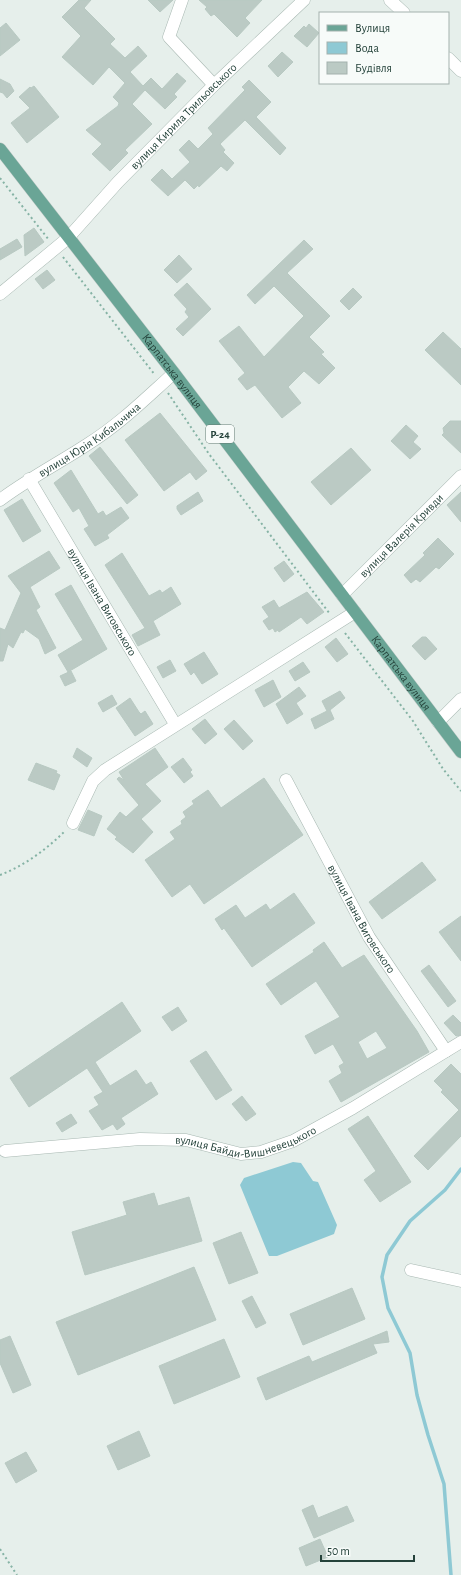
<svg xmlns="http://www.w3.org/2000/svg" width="461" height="1575" viewBox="0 0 461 1575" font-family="'Alegreya Sans',sans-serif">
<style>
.water{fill:#8ec9d4}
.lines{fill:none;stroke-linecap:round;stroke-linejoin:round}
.stream{stroke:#8ec9d4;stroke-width:3.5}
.building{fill:#bbcac4;stroke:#b8c9c2;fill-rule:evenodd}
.minor-casing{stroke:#a8b8b2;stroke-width:13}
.major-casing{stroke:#c2cac8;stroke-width:13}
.path{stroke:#86b3a5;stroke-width:2;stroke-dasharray:2 3;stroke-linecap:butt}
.minor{stroke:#fff;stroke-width:12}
.major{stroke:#6aa596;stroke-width:12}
.labels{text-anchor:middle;stroke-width:4;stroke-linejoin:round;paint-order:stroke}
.shield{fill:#f7fbf9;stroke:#637a73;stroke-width:1}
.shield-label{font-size:11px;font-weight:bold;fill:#24423a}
.street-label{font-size:12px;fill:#24423a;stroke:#f7fbf9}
</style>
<rect width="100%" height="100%" fill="#e6efeb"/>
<path class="water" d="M 293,1162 L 301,1163 L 313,1181 L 318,1182 L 337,1225 L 334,1234 L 277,1256 L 269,1256 L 240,1185 L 244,1178 Z"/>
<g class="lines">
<path class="stream" d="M 451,1575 L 444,1484 L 428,1435 L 417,1395 L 410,1353 L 388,1308 L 382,1277 L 387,1255 L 410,1221 L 445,1190 L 461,1169"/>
</g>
<path class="building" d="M 79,0 L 91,0 L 84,8 L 115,39 L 110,44 L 125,58 L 138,46 L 147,56 L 130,72 L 143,86 L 151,78 L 162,89 L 177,73 L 186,81 L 174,94 L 177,97 L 165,109 L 145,90 L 132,104 L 152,124 L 125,150 L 128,153 L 110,171 L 92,154 L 102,144 L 86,130 L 118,106 L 119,103 L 113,97 L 125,83 L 109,67 L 93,85 L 62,57 L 81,36 L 62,17 Z
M 148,0 L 173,0 L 160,12 Z
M 199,0 L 262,0 L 245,18 L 250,23 L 237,37 L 214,14 L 211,16 L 205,9 L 207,7 Z
M 6,23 L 20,40 L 0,56 L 0,28 Z
M 309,24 L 319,33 L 307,47 L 294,36 L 304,26 L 306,28 Z
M 282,52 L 293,62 L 278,77 L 268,66 Z
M 0,79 L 10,84 L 14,91 L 7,98 L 3,93 L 0,92 Z
M 249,80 L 271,102 L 256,117 L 286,148 L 280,155 L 245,120 L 220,144 L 225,150 L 223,152 L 234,163 L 227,171 L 221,166 L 199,187 L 198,185 L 194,189 L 185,180 L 168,196 L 151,180 L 162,169 L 172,179 L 190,162 L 179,150 L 189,140 L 198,149 L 213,134 L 208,128 L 245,90 L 242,87 Z
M 34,86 L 59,117 L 27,143 L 11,123 L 30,108 L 19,97 L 30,87 L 31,88 Z
M 34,228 L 44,242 L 25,256 L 24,235 Z
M 17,239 L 22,247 L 0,260 L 0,249 Z
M 304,240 L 313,249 L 287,273 L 330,316 L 309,337 L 324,352 L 321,354 L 335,368 L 319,384 L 304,371 L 288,387 L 301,403 L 282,418 L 255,385 L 247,390 L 238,379 L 245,373 L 219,341 L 239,326 L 264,357 L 304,316 L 274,286 L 255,304 L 247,295 Z
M 179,255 L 192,269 L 177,283 L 164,270 Z
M 47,270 L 55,280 L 43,289 L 35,279 Z
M 187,283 L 211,309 L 183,336 L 176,329 L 189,317 L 185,312 L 187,309 L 174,295 Z
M 353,288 L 362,297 L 349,310 L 340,301 Z
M 443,332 L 461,349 L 461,385 L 425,350 Z
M 160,413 L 207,471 L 196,480 L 190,472 L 164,491 L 125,440 Z
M 450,421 L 461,421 L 461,453 L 442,435 L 444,433 L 443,428 Z
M 406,425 L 418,436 L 413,442 L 421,449 L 410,459 L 391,441 Z
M 100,447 L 138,495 L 127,504 L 89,456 Z
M 351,448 L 371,470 L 331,505 L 311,482 Z
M 71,470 L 98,514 L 103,511 L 106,516 L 121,507 L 129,518 L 107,535 L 109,538 L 95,546 L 84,529 L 89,526 L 79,508 L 73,512 L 54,483 Z
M 198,492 L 203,501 L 181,515 L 177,509 L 177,506 Z
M 461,492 L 461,522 L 447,505 Z
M 22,499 L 41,531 L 23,542 L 4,510 Z
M 438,538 L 454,554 L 439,569 L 436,567 L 420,582 L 416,579 L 411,583 L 404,575 L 425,555 L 423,553 Z
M 49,551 L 60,568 L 30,587 L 40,607 L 36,610 L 56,648 L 45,654 L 39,639 L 25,629 L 23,633 L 21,632 L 13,648 L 8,644 L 3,661 L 0,661 L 0,628 L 5,630 L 21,593 L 8,576 Z
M 122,553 L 149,596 L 160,590 L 162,593 L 171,587 L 181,604 L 153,621 L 160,635 L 138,646 L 132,635 L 145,628 L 105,565 Z
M 284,561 L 294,574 L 284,582 L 274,568 Z
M 71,585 L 107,649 L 68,672 L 58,655 L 83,640 L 55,594 Z
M 307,592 L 324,612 L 307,624 L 301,617 L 279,632 L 278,630 L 275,632 L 273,628 L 269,630 L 263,621 L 269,617 L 262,607 L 274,600 L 279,608 Z
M 422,637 L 426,637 L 437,649 L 425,660 L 412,646 Z
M 336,638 L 348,654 L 337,662 L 325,647 Z
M 204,652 L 218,674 L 202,684 L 194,672 L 191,675 L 184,664 Z
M 170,660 L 176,671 L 163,678 L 157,667 Z
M 303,662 L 310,672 L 295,681 L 289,671 Z
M 71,671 L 76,681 L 65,686 L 60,676 Z
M 273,680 L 281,697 L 264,707 L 255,690 Z
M 299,687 L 306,696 L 296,703 L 303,714 L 287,724 L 276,704 Z
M 340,691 L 345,698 L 330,710 L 334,719 L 315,729 L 311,719 L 327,711 L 322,701 Z
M 112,695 L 117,704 L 103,712 L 98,703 Z
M 130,698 L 139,712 L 141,714 L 145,711 L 153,724 L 135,736 L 116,708 Z
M 205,719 L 217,734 L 205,744 L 192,729 Z
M 234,720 L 253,741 L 243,750 L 224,729 Z
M 77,748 L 92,758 L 87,767 L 73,757 Z
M 155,748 L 168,767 L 145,784 L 161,801 L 141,819 L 153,832 L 133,853 L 115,839 L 117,837 L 107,829 L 120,812 L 126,817 L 139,805 L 117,779 L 119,777 L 124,780 L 119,772 Z
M 183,758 L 192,770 L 190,772 L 193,776 L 184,783 L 171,767 Z
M 36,763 L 57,771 L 56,773 L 60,775 L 54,790 L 28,780 Z
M 264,778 L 303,835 L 204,904 L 190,884 L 172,897 L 145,860 L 175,839 L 170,832 L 182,824 L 181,821 L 186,817 L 183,812 L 194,804 L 192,801 L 208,790 L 221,808 Z
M 88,810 L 102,816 L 94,836 L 78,830 Z
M 422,862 L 436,880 L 382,919 L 369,902 Z
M 294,893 L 315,923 L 252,967 L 224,928 L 222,930 L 215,919 L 236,905 L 245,918 L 266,904 L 270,910 Z
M 461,916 L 461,961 L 439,932 Z
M 324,942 L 342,968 L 364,955 L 417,1031 L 429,1052 L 341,1102 L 329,1081 L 342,1073 L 339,1066 L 344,1063 L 333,1044 L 315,1054 L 305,1036 L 340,1017 L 316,981 L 281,1005 L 266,984 L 314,952 L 313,950 ZM 376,1031 L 387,1048 L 367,1059 L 358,1042 Z
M 429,965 L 456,1001 L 448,1007 L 421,971 Z
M 122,1002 L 141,1031 L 95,1062 L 110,1086 L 136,1070 L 146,1085 L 151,1082 L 158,1094 L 121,1118 L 125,1124 L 117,1130 L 113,1124 L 102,1130 L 89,1111 L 99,1105 L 94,1097 L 103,1092 L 87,1068 L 29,1107 L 10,1078 Z
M 178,1007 L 187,1021 L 172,1031 L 162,1017 Z
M 453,1015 L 461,1023 L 461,1035 L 456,1036 L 444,1023 Z
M 206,1051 L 232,1090 L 216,1100 L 190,1061 Z
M 451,1064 L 461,1074 L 461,1136 L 428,1170 L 414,1156 L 459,1110 L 441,1092 L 443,1090 L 434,1081 Z
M 242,1096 L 256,1114 L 246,1121 L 232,1104 Z
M 71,1114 L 77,1123 L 62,1132 L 56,1123 Z
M 368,1116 L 411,1182 L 380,1202 L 364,1180 L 376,1171 L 348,1129 Z
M 154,1193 L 158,1206 L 189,1197 L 202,1241 L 85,1275 L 72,1232 L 127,1215 L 123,1202 Z
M 241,1232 L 258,1273 L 229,1284 L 213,1243 Z
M 194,1267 L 216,1320 L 78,1375 L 56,1322 Z
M 352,1288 L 365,1319 L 303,1345 L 290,1314 Z
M 252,1296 L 266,1323 L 256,1328 L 242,1301 Z
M 387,1331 L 389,1342 L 373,1344 L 377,1353 L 266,1400 L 257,1378 L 309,1356 L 312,1362 Z
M 10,1336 L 31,1385 L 13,1393 L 0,1363 L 0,1340 Z
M 224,1339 L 240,1377 L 174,1404 L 159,1366 Z
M 139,1431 L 150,1456 L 118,1470 L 107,1446 Z
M 26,1452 L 37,1471 L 16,1483 L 5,1463 Z
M 313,1505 L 318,1518 L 347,1506 L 354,1521 L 314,1538 L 302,1510 Z
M 320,1539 L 328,1557 L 306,1566 L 299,1548 Z"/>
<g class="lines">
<defs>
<g id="minor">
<path d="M 182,0 L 169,37 L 214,85"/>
<path d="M 390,0 L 404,13"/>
<path d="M 448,58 L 461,71"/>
<path id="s1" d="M 0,294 L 68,238 L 118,182 L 214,85 L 304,0"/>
<path id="s2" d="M 29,479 L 175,724"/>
<path id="s3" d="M 0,500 C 28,479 59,463 88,444 C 120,424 146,398 174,373"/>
<path id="s4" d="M 342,595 L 461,476"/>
<path d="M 438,722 L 461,699"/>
<path id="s5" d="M 286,780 L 369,937 L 446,1051"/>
<path d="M 73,823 L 93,781 L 105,770 L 355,612"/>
<path id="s6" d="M 5,1151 L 140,1139 L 186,1140 L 241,1154 L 261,1152 L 293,1141 L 353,1108 L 461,1042"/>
<path d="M 411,1270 L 461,1281"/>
</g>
<g id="major">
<path id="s7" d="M 0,149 L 174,373 L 461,752"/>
</g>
</defs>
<use href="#minor" class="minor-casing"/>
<use href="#major" class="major-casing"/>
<path class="path" d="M 0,178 L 49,240
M 63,257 L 155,375
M 168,393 L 209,454 L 330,614
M 345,633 L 413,721 L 443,769 L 461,791
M 0,875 C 24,866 47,849 65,831
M 0,1549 L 17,1575"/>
<use href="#minor" class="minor"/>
<use href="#major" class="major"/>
</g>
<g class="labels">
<rect class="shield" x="206" y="425" width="28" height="18" rx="3"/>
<g class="shield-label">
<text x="220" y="438">Р-24</text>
</g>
<g class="street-label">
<text dy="4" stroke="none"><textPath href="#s1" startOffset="256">вулиця Кирила Трильовського</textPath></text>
<text dy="4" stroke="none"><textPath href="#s7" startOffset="281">Карпатська вулиця</textPath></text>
<text dy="4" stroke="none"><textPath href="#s3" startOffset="108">вулиця Юрія Кибальчича</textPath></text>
<text dy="4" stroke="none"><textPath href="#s4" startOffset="84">вулиця Валерія Кривди</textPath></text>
<text dy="4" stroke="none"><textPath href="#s2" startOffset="143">вулиця Івана Виговського</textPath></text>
<text dy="4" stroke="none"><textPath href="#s7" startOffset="660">Карпатська вулиця</textPath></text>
<text dy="4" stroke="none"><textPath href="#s5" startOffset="158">вулиця Івана Виговського</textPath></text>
<text dy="4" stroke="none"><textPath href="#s6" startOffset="244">вулиця Байди-Вишневецького</textPath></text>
</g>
</g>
<rect x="319" y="12" width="130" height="72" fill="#f7fbf9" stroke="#a3b1ad"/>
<rect x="327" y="25" width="20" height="6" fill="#6aa596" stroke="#a3b1ad"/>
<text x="355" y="32" font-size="12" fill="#24423a">Вулиця</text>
<rect x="327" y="42" width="20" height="12" fill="#8ec9d4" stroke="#a3b1ad"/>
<text x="355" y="52" font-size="12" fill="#24423a">Вода</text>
<rect x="327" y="62" width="20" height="12" fill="#bbcac4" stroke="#a3b1ad"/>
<text x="355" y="72" font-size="12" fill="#24423a">Будівля</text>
<path d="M321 1555v6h93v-6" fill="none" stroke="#24423a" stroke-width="2"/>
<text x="327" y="1555" font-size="12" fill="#24423a" stroke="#f7fbf9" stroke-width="3" paint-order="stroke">50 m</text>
</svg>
